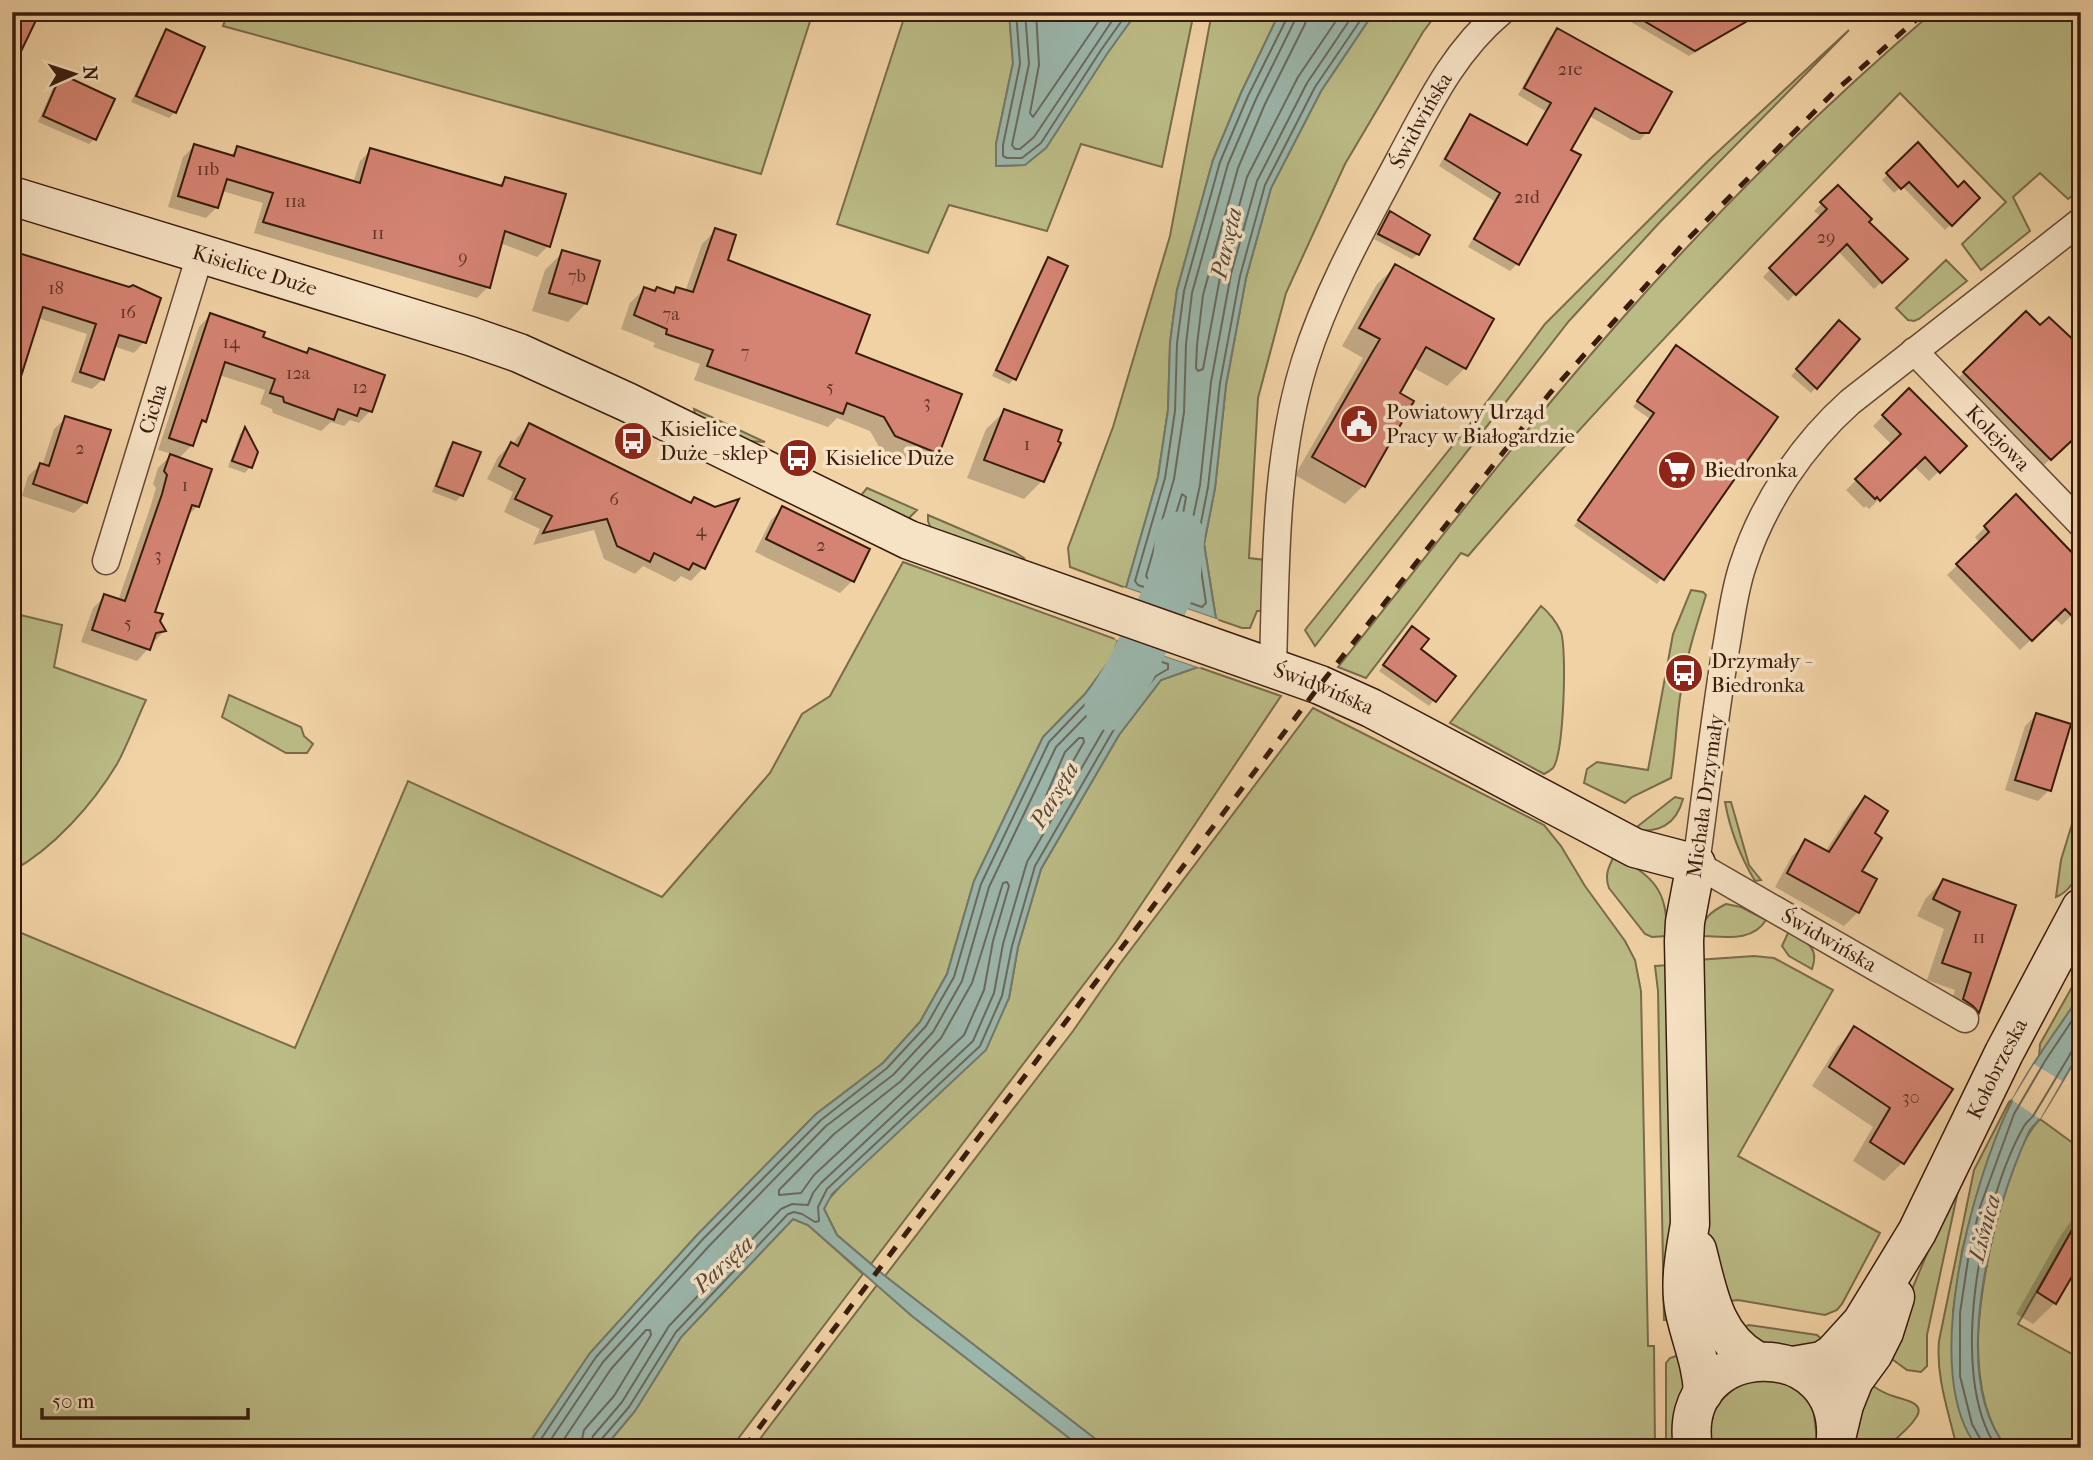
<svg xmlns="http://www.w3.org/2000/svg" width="2093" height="1460" viewBox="0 0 2093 1460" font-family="'IM FELL French Canon',serif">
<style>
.green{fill:#bbbb86;stroke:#7a6b4a;stroke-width:2}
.water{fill:#9bb7ac;stroke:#73796c;stroke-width:2}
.pier{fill:#f1d2a5}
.shadow{fill:#0003}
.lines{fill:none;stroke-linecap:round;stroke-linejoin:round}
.shore{stroke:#6a695c;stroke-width:2}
.river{stroke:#9bb7ac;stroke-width:49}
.building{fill:#d58473;stroke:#381b0d;stroke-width:2}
.street-casing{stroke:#664933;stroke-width:29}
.secondary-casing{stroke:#381b0d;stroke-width:41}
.street{stroke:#f6e2c4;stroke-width:26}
.secondary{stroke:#f6e2c4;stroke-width:38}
.rail{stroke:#381b0d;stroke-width:5;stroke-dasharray:12 12;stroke-linecap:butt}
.labels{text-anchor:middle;stroke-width:7;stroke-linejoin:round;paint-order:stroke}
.number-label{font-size:18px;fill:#5f3526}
.street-label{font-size:21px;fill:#381b0d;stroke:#f6e2c4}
.poi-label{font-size:21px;fill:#381b0d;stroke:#f6e2c4;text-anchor:start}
.water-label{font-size:23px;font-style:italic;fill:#564a3d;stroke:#f6e2c4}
</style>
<rect width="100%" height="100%" fill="#f1d2a5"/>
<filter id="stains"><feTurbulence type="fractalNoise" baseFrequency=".00286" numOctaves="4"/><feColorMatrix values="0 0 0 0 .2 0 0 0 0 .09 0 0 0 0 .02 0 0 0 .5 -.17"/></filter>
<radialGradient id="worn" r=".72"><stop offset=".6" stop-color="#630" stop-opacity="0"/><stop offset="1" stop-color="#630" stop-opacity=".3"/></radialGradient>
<path class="green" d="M 228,12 L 813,12 L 761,174 L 223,26 Z
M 906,12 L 1009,12 L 1013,63 L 996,144 L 997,166 L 1025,165 L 1137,12 L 1194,12 L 1162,167 L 1081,144 L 1047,231 L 949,205 L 928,253 L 837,224 Z
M 1212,12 L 1282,12 L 1275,22 L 1241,93 L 1213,160 L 1177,290 L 1170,343 L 1168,410 L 1158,477 L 1126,588 L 1070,567 L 1068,548 L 1113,427 L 1170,236 Z
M 1374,12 L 1438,12 L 1423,32 L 1345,164 L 1286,293 L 1258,398 L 1249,558 L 1265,560 L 1265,611 L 1257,611 L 1250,628 L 1242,628 L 1216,619 L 1204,544 L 1215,488 L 1226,385 L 1246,278 L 1271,188 L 1321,91 Z
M 1933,12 L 2081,12 L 2081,189 L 2068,199 L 2040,173 L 2013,197 L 2030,231 L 1981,270 L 1962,244 L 2006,202 L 1900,93 C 1753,245 1605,396 1468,556 L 1461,553 L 1366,678 L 1338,667 C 1433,548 1526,427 1627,313 C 1721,207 1824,105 1933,12 Z
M 1849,30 L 1660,222 L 1569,321 L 1315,646 L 1305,630 L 1477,415 L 1545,324 L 1709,160 Z
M 1946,260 L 1967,281 L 1919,319 L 1914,321 L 1908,320 L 1896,308 Z
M 694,409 L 765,442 L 733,440 L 695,414 Z
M 867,488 L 917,510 L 908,519 L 858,499 Z
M 928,515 L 1014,552 L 1024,558 L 1019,562 L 932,531 L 928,521 Z
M 903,562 L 1118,640 L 1113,656 L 1085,694 L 1043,737 L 974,881 L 947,974 L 920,1022 L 883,1063 L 816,1114 L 698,1234 L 590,1353 L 526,1448 L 12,1448 L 12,929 L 295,1048 L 408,781 L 662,897 L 770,773 L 802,714 L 830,696 Z
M 1691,590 L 1703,592 L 1706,595 C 1696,627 1686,658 1681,691 C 1676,720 1676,748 1671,778 L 1632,797 L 1625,803 L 1584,783 L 1587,769 L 1597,762 L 1648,770 L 1673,634 Z
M 1541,606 C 1549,612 1557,623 1561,632 C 1567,650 1564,753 1553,768 C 1552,769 1546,773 1544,774 L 1450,723 Z
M 12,613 L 62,625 L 54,667 L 146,700 C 136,721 128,744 117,764 C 93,804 53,849 12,871 Z
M 1198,667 L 1281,696 L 1116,942 L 871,1264 L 837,1235 L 824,1209 L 827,1201 L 1009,998 L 1018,947 L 1041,869 L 1119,735 L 1161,680 Z
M 229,695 L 301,727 L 304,736 L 313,744 L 307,753 L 286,753 L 222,717 Z
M 1313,708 L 1544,825 L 1561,846 L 1585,886 L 1625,941 L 1635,960 L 1641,991 L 1648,1346 L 1654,1346 L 1655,1448 L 1107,1448 L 885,1276 L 1073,1031 L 1119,965 Z
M 1675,797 L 1683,799 C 1676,825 1659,833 1633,830 Z
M 1725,802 L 1731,802 L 1749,865 L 1761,880 L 1755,881 C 1740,856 1730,830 1725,802 Z
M 2076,811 L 2081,813 C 2081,841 2087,884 2056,897 L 2061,860 Z
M 1615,854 C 1654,879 1667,887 1667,936 L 1652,937 L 1645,934 L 1609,888 C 1604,875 1609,866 1615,854 Z
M 1726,904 L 1741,907 L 1766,920 C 1752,943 1723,936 1699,936 C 1703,918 1710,912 1726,904 Z
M 1789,931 C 1806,942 1820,947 1812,969 L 1789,956 L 1782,946 Z
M 1754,956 L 1774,958 L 1833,990 L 1738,1156 L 1880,1233 L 1842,1304 L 1837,1310 L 1825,1315 L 1738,1300 L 1722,1302 L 1706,1250 L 1697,960 Z
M 1669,965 L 1678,1320 L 1664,1320 L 1658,991 L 1655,966 Z
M 2081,971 L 2081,994 L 2039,1057 L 2040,1044 Z
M 2012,1100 L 1996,1139 L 1974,1205 L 1962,1251 L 1953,1312 L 1974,1443 L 1978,1448 L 1967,1448 L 1955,1440 C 1947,1407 1936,1375 1939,1341 L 1974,1170 L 2009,1102 Z
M 2040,1119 L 2081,1149 L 2081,1214 L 2018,1324 L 2081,1359 L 2081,1448 L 2007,1448 C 1983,1419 1978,1377 1978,1342 C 1978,1289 2004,1156 2040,1119 Z
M 1958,1191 L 1927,1335 L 1927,1366 L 1921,1372 L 1907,1370 L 1885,1354 L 1931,1244 Z
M 793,1219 L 808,1225 L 863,1274 L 731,1448 L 604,1448 L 635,1411 L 681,1337 Z
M 877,1285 L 912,1316 L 1082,1448 L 753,1448 Z
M 1749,1325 L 1817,1335 L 1827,1344 C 1798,1356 1764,1348 1740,1328 Z
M 1688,1352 L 1680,1448 L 1666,1448 L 1666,1363 L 1670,1358 Z
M 1748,1379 L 1791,1383 L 1813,1406 L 1818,1448 L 1711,1448 C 1707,1410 1718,1399 1748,1379 Z
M 1873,1386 C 1879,1390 1886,1394 1893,1396 C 1903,1400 1928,1402 1915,1419 C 1908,1430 1895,1438 1887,1448 L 1849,1448 L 1852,1425 Z"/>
<path class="water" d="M 1009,12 L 1137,12 L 1107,54 L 1046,148 L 1025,165 L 996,166 L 996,144 L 1013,63 Z
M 1282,12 L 1374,12 L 1321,91 L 1271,188 L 1246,278 L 1226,385 L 1215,488 L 1204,544 L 1216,619 L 1126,588 L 1158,477 L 1168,410 L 1170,343 L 1177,290 L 1213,160 L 1241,93 L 1275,22 Z
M 1118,640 L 1198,667 L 1161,680 L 1119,735 L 1041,869 L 1018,947 L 1009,998 L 986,1050 L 832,1194 L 824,1209 L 837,1235 L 885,1276 L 1107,1448 L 1082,1448 L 912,1316 L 808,1225 L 793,1219 L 681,1337 L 635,1411 L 604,1448 L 526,1448 L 590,1353 L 698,1234 L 816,1114 L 883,1063 L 920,1022 L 947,974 L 974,881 L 1043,737 L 1085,694 L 1113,656 Z
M 2081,994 C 2081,1011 2084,1031 2081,1048 C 2080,1053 2043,1115 2038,1121 C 2034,1126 2030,1128 2028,1134 C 1993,1210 1947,1375 2007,1448 L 1978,1448 C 1918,1375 1973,1179 2011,1103 C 2030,1065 2057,1030 2081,994 Z"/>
<path class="pier" d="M 1123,587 L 1219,620 L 1215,623 L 1125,591 Z
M 1119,636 L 1199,664 L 1201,668 L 1114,639 Z
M 2034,1064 L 2062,1081 L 2040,1119 L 2012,1100 Z"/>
<path class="shadow" d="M 1614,12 L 1689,12 L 1700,19 L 1712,12 L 1764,12 L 1689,56 Z
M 1828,12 L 1840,12 L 1834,18 Z
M 1557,30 L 1647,132 L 1640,140 L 1632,140 L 1589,116 L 1569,151 L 1517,264 L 1510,271 L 1468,247 L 1494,201 L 1439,166 L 1464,123 L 1471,116 L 1525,146 L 1545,111 L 1518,95 L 1550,37 Z
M 166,31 L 175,112 L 169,118 L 131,102 L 161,37 Z
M 61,76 L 95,139 L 89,144 L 38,122 L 56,81 Z
M 1918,144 L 1958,189 L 1978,198 L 1945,230 L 1902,186 L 1894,193 L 1882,180 Z
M 194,146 L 229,157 L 238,148 L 353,183 L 360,161 L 371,150 L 497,187 L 505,179 L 548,246 L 537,257 L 500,243 L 488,287 L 477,298 L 254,233 L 263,203 L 222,191 L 216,208 L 206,218 L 168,207 L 183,157 Z
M 1838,188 L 1866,222 L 1905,259 L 1874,289 L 1838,251 L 1788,301 L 1763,277 L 1821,217 L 1814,211 Z
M 1390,213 L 1418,254 L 1412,259 L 1374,239 Z
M 716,230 L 726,261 L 854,354 L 938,453 L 924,467 L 881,450 L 870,431 L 837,418 L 828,427 L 694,380 L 700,364 L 653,347 L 655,343 L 621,329 L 630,303 L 644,289 L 672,294 L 676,289 L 685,292 L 702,244 Z
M 12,252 L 159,299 L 144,342 L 134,353 L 113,346 L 103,379 L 92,389 L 71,382 L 87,334 L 38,318 Z
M 563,252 L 586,303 L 568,322 L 532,311 L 545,270 Z
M 1048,259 L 1014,379 L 1009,384 L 992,376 L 1043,265 Z
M 1396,266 L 1465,368 L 1447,386 L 1412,367 L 1397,393 L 1412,402 L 1363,486 L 1345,504 L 1295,475 L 1363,358 L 1342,346 L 1377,284 Z
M 2026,313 L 2081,428 L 2040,469 L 1954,382 Z
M 210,315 L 305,354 L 310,350 L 370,411 L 359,423 L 350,420 L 344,426 L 331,422 L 321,431 L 273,413 L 272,409 L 260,404 L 265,390 L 219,375 L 205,421 L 198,428 L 192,445 L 178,459 L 198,506 L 185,518 L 153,613 L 164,631 L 137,661 L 81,642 L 93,608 L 105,596 L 118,601 L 150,508 L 156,488 L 153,484 L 158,468 L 172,454 L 158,450 L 199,327 Z
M 1833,328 L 1816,387 L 1811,393 L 1791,376 Z
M 1676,347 L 1776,417 L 1657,584 L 1574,526 L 1650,419 L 1633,407 Z
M 1909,390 L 1964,446 L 1929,481 L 1914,466 L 1869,509 L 1866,506 L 1864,508 L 1846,490 L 1892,445 L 1873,426 Z
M 1005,411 L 1042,481 L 1024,499 L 967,478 L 986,429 Z
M 66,418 L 86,502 L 74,513 L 22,496 L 28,476 L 40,465 L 42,466 L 54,429 Z
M 529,425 L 690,504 L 695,499 L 703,568 L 691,581 L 681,576 L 675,582 L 643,566 L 635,574 L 604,559 L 594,530 L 533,545 L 540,529 L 504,512 L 513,492 L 487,479 L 498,457 L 511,444 L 513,445 L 517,438 Z
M 244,430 L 250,467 L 245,473 L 228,467 L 240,434 Z
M 453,444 L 462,495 L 456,501 L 432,492 L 448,449 Z
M 2016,497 L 2081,606 L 2062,625 L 2054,618 L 2020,650 L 1947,575 L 1980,543 L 1975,537 Z
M 783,508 L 852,581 L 840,593 L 755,552 L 771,520 Z
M 1407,634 L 1419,649 L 1434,700 L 1429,706 L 1379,671 Z
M 2036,715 L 2049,790 L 2038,801 L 2005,790 L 2025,726 Z
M 1865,798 L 1872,833 L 1859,871 L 1858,912 L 1844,926 L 1775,887 L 1792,856 L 1806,842 L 1825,852 L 1851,812 Z
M 1943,881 L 2014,906 L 1978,1012 L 1961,1028 L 1947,1017 L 1955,990 L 1927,980 L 1944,929 L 1917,916 L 1926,898 Z
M 1855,1029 L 1950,1090 L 1902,1163 L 1884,1181 L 1853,1161 L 1873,1127 L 1812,1086 L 1837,1047 Z
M 2081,1207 L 2081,1258 L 2055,1303 L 2033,1324 L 2016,1314 L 2061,1235 Z
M 2081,1372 L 2081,1383 L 2076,1380 Z"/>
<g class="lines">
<path class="shore" d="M 1016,12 L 1020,64 L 1003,145 L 1003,156 L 1007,158 L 1022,158 L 1041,143 L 1101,50 L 1128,12
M 1025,12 L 1029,64 L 1012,145 L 1015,149 L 1020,149 L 1034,137 L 1118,12
M 1036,12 L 1039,65 L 1030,113 L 1033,117 L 1105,12
M 1288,12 L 1287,18 L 1248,96 L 1220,162 L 1184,291 L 1177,343 L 1175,411 L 1165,478 L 1135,581 L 1138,585 L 1202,607 L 1206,603 L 1197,543 L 1208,487 L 1220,383 L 1240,276 L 1265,185 L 1315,87 L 1366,12
M 1296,12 L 1295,20 L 1256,99 L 1228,164 L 1192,293 L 1186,344 L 1184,412 L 1174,479 L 1146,576 L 1148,579 L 1191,594 L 1195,590 L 1188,541 L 1200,485 L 1211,382 L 1231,274 L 1257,181 L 1307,83 L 1355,12
M 1307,12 L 1305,24 L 1265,104 L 1238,168 L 1203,295 L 1197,345 L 1196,368 L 1198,371 L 1203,369 L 1221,272 L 1247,177 L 1298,77 L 1342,12
M 1182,494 L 1186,497 L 1178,542 L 1182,574 L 1178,578 L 1161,572 L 1159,569 Z
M 1079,738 L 1083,738 L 1084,742 L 1052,798 L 1047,800 L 1046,796 L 1065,752 Z
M 1003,883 L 1007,882 L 1009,886 L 993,941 L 984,990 L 964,1035 L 814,1175 L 801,1193 L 779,1195 L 779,1190 L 834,1134 L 901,1081 L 941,1038 L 972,983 Z
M 535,1448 L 596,1357 L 703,1239 L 821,1120 L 887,1068 L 926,1026 L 954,977 L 981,884 L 1049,742 L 1090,699 L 1119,659 L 1122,651 L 1126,650 L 1168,664 L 1168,669 L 1156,676 L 1113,731 L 1035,866 L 1012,946 L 1002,996 L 980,1046 L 827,1189 L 818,1207 L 819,1221 L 815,1222 L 802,1214 L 794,1212 L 788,1214 L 676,1332 L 629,1407 L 600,1441 L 599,1448
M 545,1448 L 603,1362 L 710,1245 L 826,1126 L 893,1075 L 933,1032 L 962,981 L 989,887 L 1056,747 L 1097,705 L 1128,662 L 1147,667 L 1148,671 L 1106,726 L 1027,862 L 1003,944 L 994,993 L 973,1041 L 821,1183 L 813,1193 L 808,1205 L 792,1204 L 781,1209 L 669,1326 L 622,1402 L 593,1436 L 590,1448
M 558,1448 L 611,1369 L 646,1330 L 650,1330 L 651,1335 L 614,1396 L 584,1430 L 580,1448
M 1983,1448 L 1982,1442 L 1972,1424 L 1960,1376 L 1960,1313 L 1969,1253 L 1980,1207 L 2014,1114 L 2045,1061 L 2081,1007
M 1997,1448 C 1946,1375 1982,1201 2023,1128 C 2025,1123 2030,1120 2033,1116 C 2046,1095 2059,1073 2072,1051 L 2081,1048"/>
<path class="river" d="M 1109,706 L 1130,671 L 1176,577 L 1180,536"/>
</g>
<path class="building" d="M 12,12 L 40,12 L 12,70 Z
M 1629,12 L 1692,12 L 1700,17 L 1708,12 L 1763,12 L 1695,51 Z
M 1557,28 L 1672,92 L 1649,133 L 1640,133 L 1595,108 L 1571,150 L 1581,155 L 1519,265 L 1474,239 L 1500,193 L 1445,159 L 1470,114 L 1527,145 L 1551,103 L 1524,88 Z
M 166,29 L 205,47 L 176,113 L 136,96 Z
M 61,74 L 115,99 L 96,140 L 43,116 Z
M 1918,142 L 1958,187 L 1964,181 L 1980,198 L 1952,226 L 1909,182 L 1901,189 L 1886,173 Z
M 194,144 L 234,156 L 237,146 L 360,183 L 370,148 L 502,186 L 505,177 L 566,194 L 550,247 L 505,231 L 490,288 L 263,222 L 273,193 L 227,179 L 218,208 L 178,196 Z
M 1838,185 L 1872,219 L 1869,222 L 1908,259 L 1882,283 L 1847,244 L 1796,295 L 1769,268 L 1827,209 L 1820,202 Z
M 1390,211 L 1430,235 L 1419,255 L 1378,234 Z
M 715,228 L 736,235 L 728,260 L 870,315 L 856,353 L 962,394 L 939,454 L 895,436 L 884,417 L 847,403 L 843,414 L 707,366 L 713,350 L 666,334 L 667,329 L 634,315 L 644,287 L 655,291 L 657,287 L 674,293 L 676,287 L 693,292 Z
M 562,250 L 600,261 L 587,304 L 549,293 Z
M 12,251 L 129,287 L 133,285 L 161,298 L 146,343 L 119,335 L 104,380 L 80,372 L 96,324 L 43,307 L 17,389 L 12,388 Z
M 1048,257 L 1068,266 L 1016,380 L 996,370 Z
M 1395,264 L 1494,319 L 1466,369 L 1426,347 L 1400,393 L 1414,401 L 1365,487 L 1312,457 L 1380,339 L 1359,328 Z
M 2026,311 L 2040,325 L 2049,317 L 2081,347 L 2081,432 L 2051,460 L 1963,372 Z
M 210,313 L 265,332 L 263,337 L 307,353 L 309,348 L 385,375 L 372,412 L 360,408 L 357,416 L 338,409 L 334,420 L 284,402 L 283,397 L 270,393 L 275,379 L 225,362 L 206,422 L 202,420 L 193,446 L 169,438 Z
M 1839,320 L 1860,339 L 1817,389 L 1796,369 Z
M 1676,345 L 1778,417 L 1664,580 L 1578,520 L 1654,413 L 1637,401 Z
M 1909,388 L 1967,446 L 1940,473 L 1925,457 L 1880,501 L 1877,497 L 1875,499 L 1855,479 L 1901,434 L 1882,415 Z
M 1004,409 L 1062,430 L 1058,441 L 1061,443 L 1044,482 L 984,460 Z
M 65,416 L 111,430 L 87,503 L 33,484 L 40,463 L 49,466 Z
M 529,423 L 691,503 L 694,497 L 715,507 L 739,499 L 705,569 L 693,563 L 689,570 L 654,553 L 650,562 L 617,546 L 607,519 L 543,533 L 552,516 L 515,499 L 525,479 L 499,466 L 511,442 L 518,446 Z
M 245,427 L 258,452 L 252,468 L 232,461 Z
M 453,442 L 481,452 L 463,496 L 436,486 Z
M 170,454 L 212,469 L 199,507 L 192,505 L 155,612 L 163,614 L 160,621 L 166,631 L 156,633 L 150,650 L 92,630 L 104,594 L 125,601 L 162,494 L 167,475 L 164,471 Z
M 2016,494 L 2081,562 L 2081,625 L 2065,609 L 2032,641 L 1956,564 L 1989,532 L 1984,526 Z
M 782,506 L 870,549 L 854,582 L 766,539 Z
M 1412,626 L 1429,639 L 1421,649 L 1456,676 L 1436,702 L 1383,665 Z
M 2036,713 L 2071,724 L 2051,791 L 2015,780 Z
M 1865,796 L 1888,811 L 1875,833 L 1882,838 L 1862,871 L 1877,879 L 1859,913 L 1787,873 L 1805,839 L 1829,852 Z
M 1943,879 L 2016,905 L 1979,1013 L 1973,1006 L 1963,999 L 1971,973 L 1942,963 L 1960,912 L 1933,899 Z
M 1854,1026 L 1953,1089 L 1904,1164 L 1870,1142 L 1890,1108 L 1829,1067 Z
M 2081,1214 L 2081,1261 L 2056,1304 L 2037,1292 Z"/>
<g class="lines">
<defs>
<g id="street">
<path id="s1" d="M 1914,351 L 2081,524"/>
<path id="s2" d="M 106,561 L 200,255"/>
<path id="s3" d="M 1273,667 C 1276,566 1274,459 1305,361 C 1327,291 1365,224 1399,160 C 1428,106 1453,52 1501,12"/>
<path d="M 1965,1019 L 1696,864 C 1706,792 1714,720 1726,648 C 1731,620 1734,591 1743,565 C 1763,503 1802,445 1850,402 L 2081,221"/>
</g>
<g id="secondary">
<path id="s4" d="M 12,196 L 470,336 L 519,353 L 627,402 L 909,540 L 1320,685 L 1371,708 L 1635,848 L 1696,864 L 1685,922 L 1684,941 L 1690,1224 C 1685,1253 1679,1283 1685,1312 C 1691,1340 1702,1364 1703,1393"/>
<path d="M 1697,1250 C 1708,1292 1714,1337 1755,1360"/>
<path id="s5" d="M 1793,1366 L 1822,1361 L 1833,1354 L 1862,1322 L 1917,1232 L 2004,1053 L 2081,908"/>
<path d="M 1837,1434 L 1844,1405 L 1854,1380 L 1873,1354 L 1884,1332 L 1895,1297"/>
<path d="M 1693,1448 C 1674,1335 1852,1331 1835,1448"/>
</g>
</defs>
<use href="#street" class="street-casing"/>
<use href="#secondary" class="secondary-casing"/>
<use href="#street" class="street"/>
<use href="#secondary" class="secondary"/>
<path class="rail" d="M 744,1448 L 1320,685 L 1550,393 L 1685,242 L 1833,93 L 1925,12"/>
</g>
<defs>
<symbol id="civic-disc" viewBox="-11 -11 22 22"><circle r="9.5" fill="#8f2418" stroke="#f6e2c4"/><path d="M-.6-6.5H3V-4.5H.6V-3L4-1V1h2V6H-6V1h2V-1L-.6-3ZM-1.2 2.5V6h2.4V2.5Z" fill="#fff"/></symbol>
<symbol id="bus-disc" viewBox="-11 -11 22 22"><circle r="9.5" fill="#8f2418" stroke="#f6e2c4"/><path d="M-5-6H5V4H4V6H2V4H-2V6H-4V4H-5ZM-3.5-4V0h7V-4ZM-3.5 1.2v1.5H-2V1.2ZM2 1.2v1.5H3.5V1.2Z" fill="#fff"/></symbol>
<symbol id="supermarket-disc" viewBox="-11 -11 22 22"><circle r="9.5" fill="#8f2418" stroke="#f6e2c4"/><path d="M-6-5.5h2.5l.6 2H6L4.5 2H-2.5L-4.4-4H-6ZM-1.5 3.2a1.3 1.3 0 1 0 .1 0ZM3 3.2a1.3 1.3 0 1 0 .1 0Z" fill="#fff"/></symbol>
</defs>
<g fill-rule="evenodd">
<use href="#civic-disc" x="1337" y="402" width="44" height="44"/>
<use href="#bus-disc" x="611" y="419" width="44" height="44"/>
<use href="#bus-disc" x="776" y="436" width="44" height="44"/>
<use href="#supermarket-disc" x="1655" y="448" width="44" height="44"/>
<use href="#bus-disc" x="1662" y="651" width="44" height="44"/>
</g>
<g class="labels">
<g class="number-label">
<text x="1570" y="75">21e</text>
<text x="208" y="175">11b</text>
<text x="1527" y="203">21d</text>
<text x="295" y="207">11a</text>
<text x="378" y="239">11</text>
<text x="1826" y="243">29</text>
<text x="463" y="263">9</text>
<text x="577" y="282">7b</text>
<text x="56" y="294">18</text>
<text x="128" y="318">16</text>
<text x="671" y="320">7a</text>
<text x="231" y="348">14</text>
<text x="745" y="358">7</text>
<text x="298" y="379">12a</text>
<text x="360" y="393">12</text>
<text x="830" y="393">5</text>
<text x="927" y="408">3</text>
<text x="1027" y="450">1</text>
<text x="80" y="454">2</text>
<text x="185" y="491">1</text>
<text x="614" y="505">6</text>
<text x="701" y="536">4</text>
<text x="821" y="551">2</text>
<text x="158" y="561">3</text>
<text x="128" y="629">5</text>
<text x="1979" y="943">11</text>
<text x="1911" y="1103">30</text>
</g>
<g class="street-label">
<text dy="7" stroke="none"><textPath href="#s3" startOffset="576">Świdwińska</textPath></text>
<text dy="7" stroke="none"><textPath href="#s4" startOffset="254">Kisielice Duże</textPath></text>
<text dy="7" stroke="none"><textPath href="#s2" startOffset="159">Cicha</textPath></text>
<text dy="7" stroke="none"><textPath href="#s1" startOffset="121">Kolejowa</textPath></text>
<text dy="7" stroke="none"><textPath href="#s4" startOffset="1404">Świdwińska</textPath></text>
<text transform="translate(1705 796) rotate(-82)" y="7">Michała Drzymały</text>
<text transform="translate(1829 940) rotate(30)" y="7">Świdwińska</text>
<text dy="7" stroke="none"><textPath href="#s5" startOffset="373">Kołobrzeska</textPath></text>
</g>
<g class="poi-label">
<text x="1386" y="419">Powiatowy Urząd<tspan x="1386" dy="24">Pracy w Białogardzie</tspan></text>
<text x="660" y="436">Kisielice<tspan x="660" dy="24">Duże - sklep</tspan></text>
<text x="825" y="465">Kisielice Duże</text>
<text x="1704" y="477">Biedronka</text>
<text x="1711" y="668">Drzymały -<tspan x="1711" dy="24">Biedronka</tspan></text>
</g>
<g class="water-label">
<text transform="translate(1226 243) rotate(-77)" y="8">Parsęta</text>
<text transform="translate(1054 795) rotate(-59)" y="8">Parsęta</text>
<text transform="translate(1984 1228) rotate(-75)" y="8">Liśnica</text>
<text transform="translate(723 1264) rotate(-43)" y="8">Parsęta</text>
</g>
</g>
<rect width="2093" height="1460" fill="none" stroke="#f1d2a5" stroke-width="42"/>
<rect x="14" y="14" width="2065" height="1432" fill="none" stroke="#381b0d" stroke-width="3.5"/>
<rect x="21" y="21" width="2051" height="1418" fill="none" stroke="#381b0d" stroke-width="2"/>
<g transform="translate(74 74) rotate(87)" stroke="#f6e2c4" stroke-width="5" paint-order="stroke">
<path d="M0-5L12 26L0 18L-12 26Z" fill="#381b0d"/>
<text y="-10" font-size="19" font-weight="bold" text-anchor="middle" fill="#381b0d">N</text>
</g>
<path d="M42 1408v10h206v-10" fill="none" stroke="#381b0d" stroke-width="3.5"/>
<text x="52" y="1408" font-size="21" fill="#381b0d" stroke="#f6e2c4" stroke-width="5" paint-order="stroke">50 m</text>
<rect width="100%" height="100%" filter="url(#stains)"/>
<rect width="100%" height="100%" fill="url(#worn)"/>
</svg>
